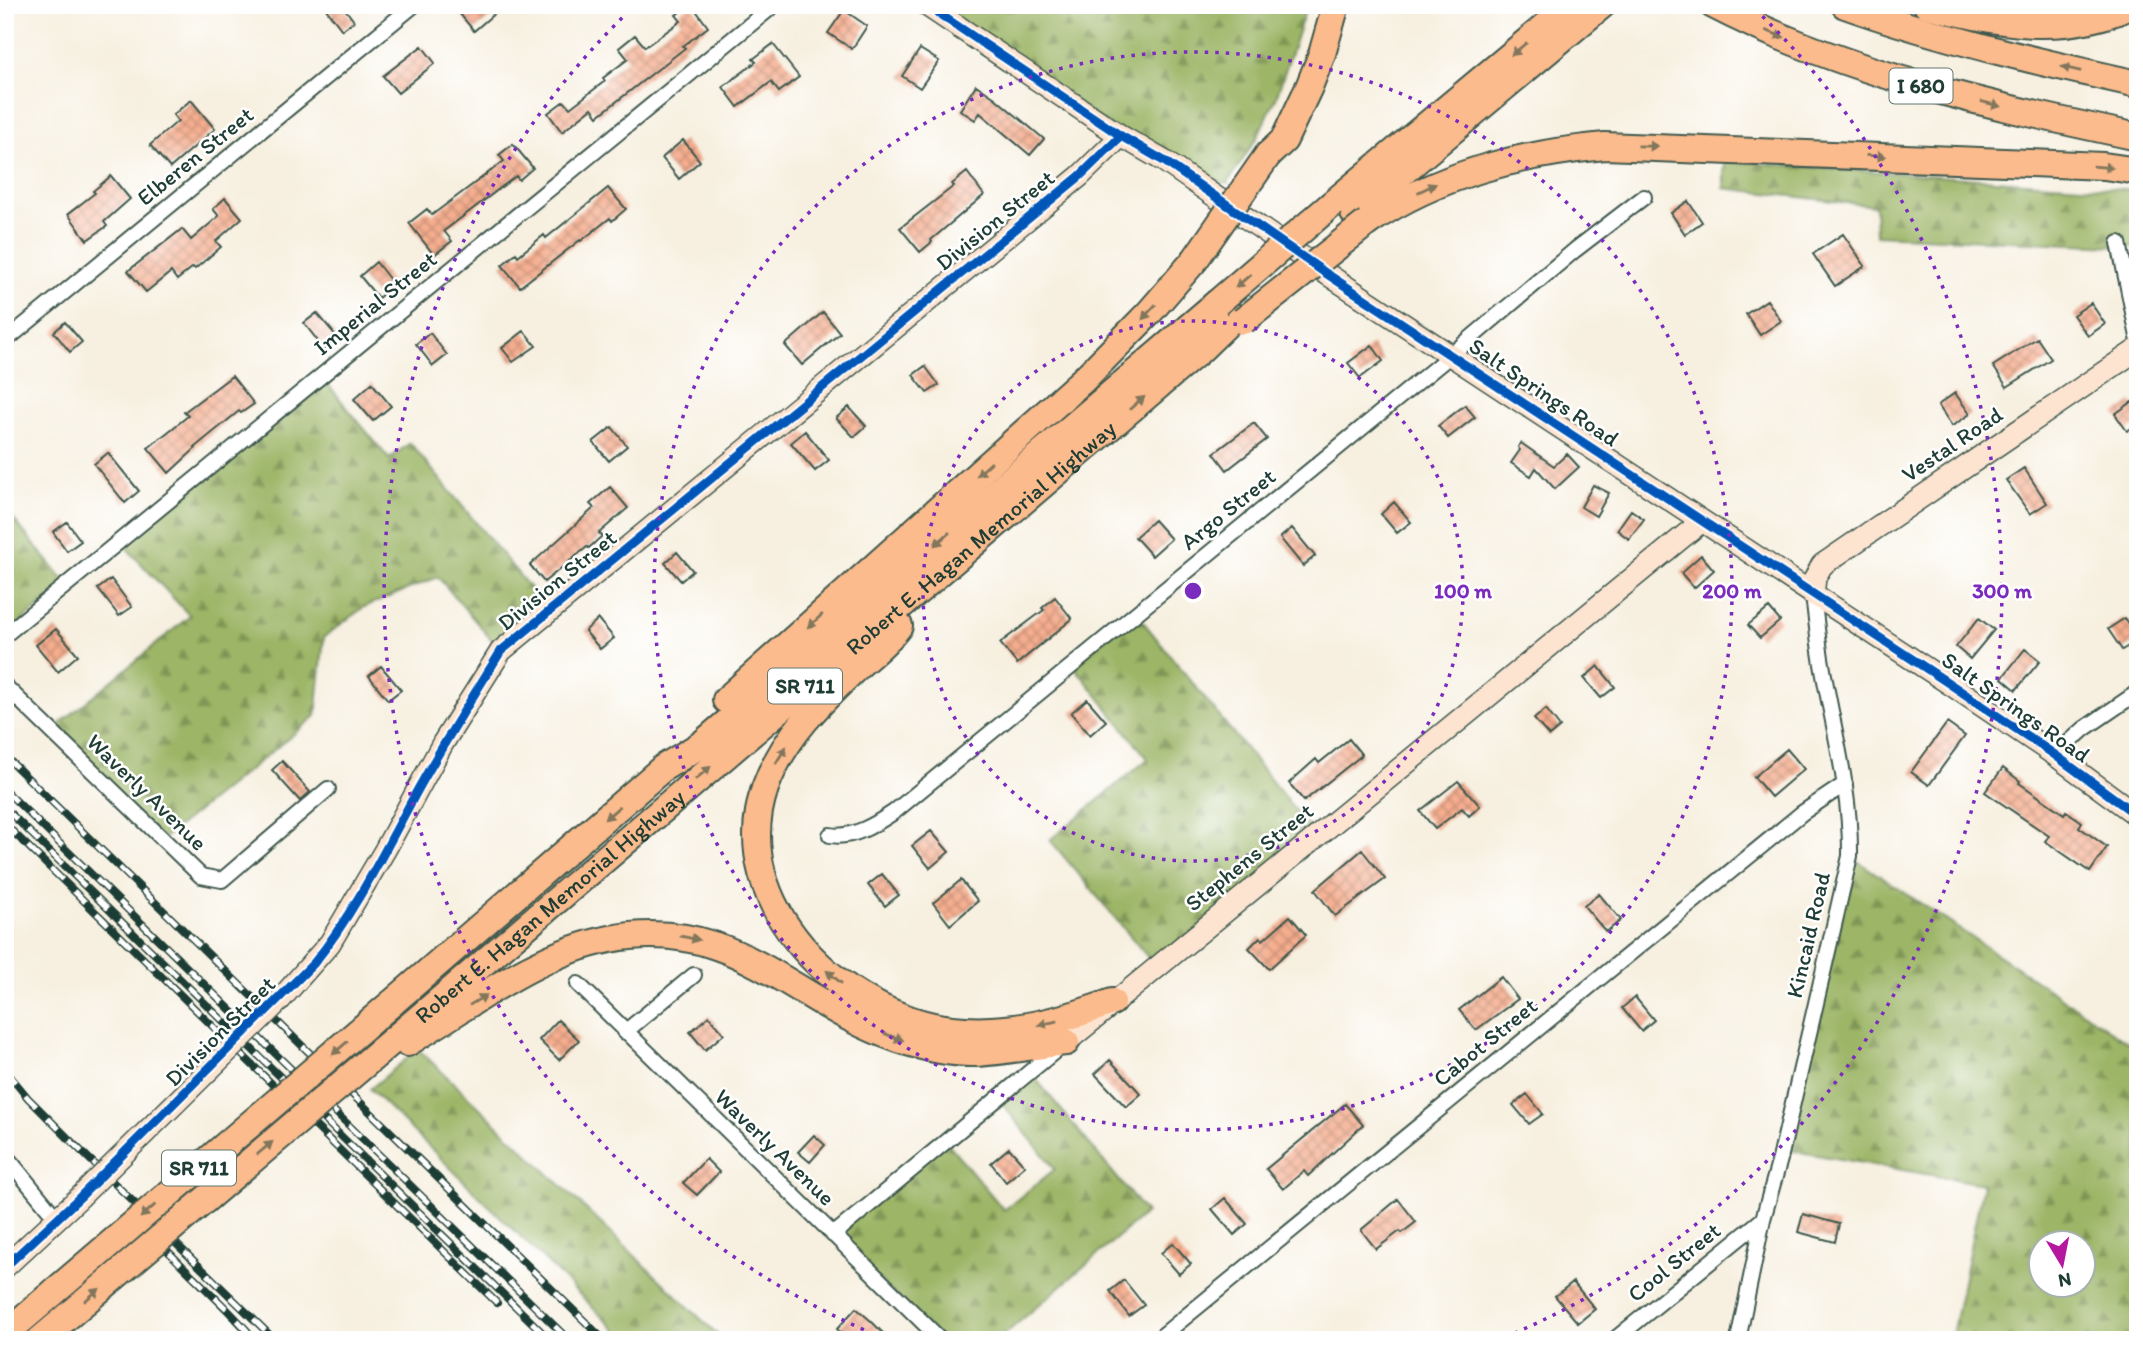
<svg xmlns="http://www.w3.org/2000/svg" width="2143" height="1345" viewBox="0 0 2143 1345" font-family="Itim,sans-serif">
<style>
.forest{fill:url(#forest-firs);stroke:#5e794d;stroke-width:2;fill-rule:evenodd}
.building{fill:url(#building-cross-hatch)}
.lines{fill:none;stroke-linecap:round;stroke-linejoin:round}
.street-casing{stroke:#3f584e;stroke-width:18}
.secondary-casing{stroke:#3f584e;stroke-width:24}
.highway-casing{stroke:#3f584e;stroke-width:30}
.street{stroke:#fff;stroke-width:14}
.secondary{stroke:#fde4d1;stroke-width:21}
.highway{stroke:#fbbb8c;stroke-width:26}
.rail-casing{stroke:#1f3d34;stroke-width:8}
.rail{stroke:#fff;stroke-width:5;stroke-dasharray:16;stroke-linecap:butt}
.secondary-bridge-casing{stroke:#3f584e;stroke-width:24;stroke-linecap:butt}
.highway-bridge-casing{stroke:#3f584e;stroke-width:30;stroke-linecap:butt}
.secondary-bridge{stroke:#fde4d1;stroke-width:21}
.highway-bridge{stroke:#fbbb8c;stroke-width:26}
.cycleway-casing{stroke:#fff;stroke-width:13}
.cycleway{stroke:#0057b8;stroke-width:9}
.oneway{fill:#82765c}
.ring{fill:none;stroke:#7b2cbf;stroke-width:3.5;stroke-dasharray:3.5 7}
.labels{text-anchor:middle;stroke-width:5;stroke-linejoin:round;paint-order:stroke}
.shield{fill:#fff;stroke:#627771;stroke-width:2}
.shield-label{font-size:21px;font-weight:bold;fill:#1f3d34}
.street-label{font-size:23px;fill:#1f3d34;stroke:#fff}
.centre{fill:#7b2cbf;stroke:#fff;stroke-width:3.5}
.ring-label{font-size:21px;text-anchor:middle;font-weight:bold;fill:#7b2cbf;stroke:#fff;stroke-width:5;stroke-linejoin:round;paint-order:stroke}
</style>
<defs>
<pattern id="forest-firs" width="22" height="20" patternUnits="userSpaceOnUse" patternTransform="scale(1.75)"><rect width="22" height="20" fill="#9cb566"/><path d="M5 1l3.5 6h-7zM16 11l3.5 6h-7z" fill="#7f9455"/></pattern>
<pattern id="building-cross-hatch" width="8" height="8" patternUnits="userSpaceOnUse" patternTransform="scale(1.75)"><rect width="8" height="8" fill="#f6ae8f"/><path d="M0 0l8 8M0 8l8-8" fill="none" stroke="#c78f76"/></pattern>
</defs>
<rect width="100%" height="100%" fill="#fff"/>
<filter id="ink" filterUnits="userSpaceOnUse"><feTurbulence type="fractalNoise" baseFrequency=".0143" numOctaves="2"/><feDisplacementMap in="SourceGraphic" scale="14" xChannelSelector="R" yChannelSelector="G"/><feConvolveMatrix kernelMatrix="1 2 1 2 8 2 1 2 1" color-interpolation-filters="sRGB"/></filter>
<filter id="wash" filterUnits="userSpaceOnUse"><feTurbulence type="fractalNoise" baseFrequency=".00686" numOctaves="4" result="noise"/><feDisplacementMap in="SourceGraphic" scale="28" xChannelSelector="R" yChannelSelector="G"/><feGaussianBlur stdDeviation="1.57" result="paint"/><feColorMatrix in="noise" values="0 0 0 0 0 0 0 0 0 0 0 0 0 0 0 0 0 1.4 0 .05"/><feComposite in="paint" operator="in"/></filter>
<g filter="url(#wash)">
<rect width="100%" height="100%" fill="#f7f0e0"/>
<path class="forest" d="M 926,5 L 1307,5 L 1276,98 L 1258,136 L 1227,184 L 1164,161 Z
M 1724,161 L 2138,190 L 2138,247 L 1876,235 L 1875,206 L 1724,188 Z
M 321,376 L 389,459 L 410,443 L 549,611 L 501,651 L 438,577 L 364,607 L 324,637 L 316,716 L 163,839 L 51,731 L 190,616 L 120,541 Z
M 5,509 L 67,584 L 5,635 Z
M 1136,613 L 1316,836 L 1156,967 L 1050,840 L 1148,759 L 1073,665 Z
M 1850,856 L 2138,1049 L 2138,1340 L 1951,1340 L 1983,1184 L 1782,1149 ZM 2042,1244 L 2084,1244 L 2084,1286 L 2042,1286 Z
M 418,1049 L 723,1340 L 626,1340 L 370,1089 Z
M 1031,1073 L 1146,1213 L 998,1340 L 941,1340 L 833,1235 L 946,1141 L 1004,1210 L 1055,1169 L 998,1099 Z"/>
<g id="blocks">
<path class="building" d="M 323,5 L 342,5 L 354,21 L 342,30 Z
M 469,5 L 504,5 L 474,31 L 459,13 Z
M 689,5 L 692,5 L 708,27 L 683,46 L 685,48 L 598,116 L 592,108 L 562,132 L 548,113 L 564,101 L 570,108 L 605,81 L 603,78 L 628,59 L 619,48 L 635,35 L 645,47 L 681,21 L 676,15 Z
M 844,10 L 867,26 L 852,49 L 828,33 Z
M 773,44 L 799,77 L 779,92 L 771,82 L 738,107 L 723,87 L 756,62 L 753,59 Z
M 422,46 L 435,63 L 398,93 L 383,76 Z
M 920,49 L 939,61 L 920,88 L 902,76 Z
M 976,85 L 995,98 L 1044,139 L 1030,155 L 980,113 L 975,120 L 960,110 Z
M 191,100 L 215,129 L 170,168 L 150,145 L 178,121 L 173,115 Z
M 683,140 L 700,161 L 679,179 L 662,158 Z
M 513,144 L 533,168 L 519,180 L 516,176 L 444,231 L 452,241 L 434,255 L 409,223 L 427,209 L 432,215 L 504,161 L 499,155 Z
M 967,172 L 984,195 L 931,240 L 932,242 L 920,252 L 900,228 L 954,186 L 952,184 Z
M 111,176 L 130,199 L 104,222 L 107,226 L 87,240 L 68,214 L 95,193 L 93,191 Z
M 608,188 L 626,209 L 612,221 L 610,218 L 581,241 L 580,240 L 520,287 L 502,265 L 516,253 L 518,256 L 544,235 L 546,238 Z
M 225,198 L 242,218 L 216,241 L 221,247 L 195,269 L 193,267 L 177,280 L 171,272 L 146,292 L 128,271 L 182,229 L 191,240 L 219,216 L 213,209 Z
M 1688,201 L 1702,222 L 1685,234 L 1671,213 Z
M 1843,234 L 1865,266 L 1835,286 L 1813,254 Z
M 376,262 L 394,285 L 378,298 L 360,276 Z
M 1767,300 L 1781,321 L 1760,335 L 1746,314 Z
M 2091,303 L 2105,324 L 2088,336 L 2073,315 Z
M 823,312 L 840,333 L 802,365 L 785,345 Z
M 317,313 L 338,338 L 324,349 L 304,323 Z
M 65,322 L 82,342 L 70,352 L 54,332 Z
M 524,331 L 536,346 L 513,362 L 502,348 Z
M 430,333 L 447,355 L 433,366 L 416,344 Z
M 2037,338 L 2051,359 L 2007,387 L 1993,366 Z
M 1372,345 L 1383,361 L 1360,378 L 1348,363 Z
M 925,366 L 939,385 L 927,393 L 913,375 Z
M 232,376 L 254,404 L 241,413 L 239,411 L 195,447 L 196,448 L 169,473 L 148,448 L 188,416 L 184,412 Z
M 372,383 L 391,406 L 373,421 L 354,399 Z
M 1955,393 L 1970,414 L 1952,426 L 1938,405 Z
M 2132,402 L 2138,410 L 2138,424 L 2127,431 L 2115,414 Z
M 1465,405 L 1475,417 L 1448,438 L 1438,426 Z
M 849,407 L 866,426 L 854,437 L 836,418 Z
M 1254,423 L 1267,439 L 1227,470 L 1214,453 Z
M 612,427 L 627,446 L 609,461 L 593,442 Z
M 805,431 L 829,460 L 815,471 L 791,443 Z
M 1521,443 L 1554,466 L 1567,454 L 1579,467 L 1555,489 L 1536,468 L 1531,476 L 1511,463 L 1520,450 L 1518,447 Z
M 108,453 L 139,491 L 125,503 L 94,464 Z
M 2024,468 L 2047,503 L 2030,514 L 2006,480 Z
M 1593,485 L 1609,493 L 1596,516 L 1581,507 Z
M 610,487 L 628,508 L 599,533 L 602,536 L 589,548 L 587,547 L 544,582 L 530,565 L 594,508 L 590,504 Z
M 1394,502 L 1411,522 L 1397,533 L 1381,514 Z
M 1631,510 L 1644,519 L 1629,539 L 1617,530 Z
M 1154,520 L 1171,539 L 1152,556 L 1135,537 Z
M 67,522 L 81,541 L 67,551 L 53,532 Z
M 1292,528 L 1315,556 L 1303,566 L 1280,538 Z
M 677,552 L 693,571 L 681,581 L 665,563 Z
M 1701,555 L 1714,570 L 1694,588 L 1681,573 Z
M 111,579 L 132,607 L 119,616 L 98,589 Z
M 1055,597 L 1072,619 L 1017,664 L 1000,643 L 1044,610 L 1042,608 Z
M 1769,608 L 1780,621 L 1760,638 L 1748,625 Z
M 1979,618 L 1994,630 L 1970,659 L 1956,647 Z
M 2125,618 L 2138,636 L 2138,640 L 2122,650 L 2108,629 Z
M 598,619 L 614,638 L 600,649 L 585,631 Z
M 56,629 L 78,655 L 58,672 L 36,645 Z
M 2025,649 L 2040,661 L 2016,690 L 2002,678 Z
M 381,666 L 401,690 L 388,700 L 369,676 Z
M 1598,666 L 1615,687 L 1601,698 L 1584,678 Z
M 1087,699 L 1106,721 L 1090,735 L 1071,713 Z
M 1546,709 L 1560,727 L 1549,736 L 1534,719 Z
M 1947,723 L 1965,736 L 1929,785 L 1911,772 Z
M 1349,739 L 1362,755 L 1304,801 L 1289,783 L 1316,759 L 1319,763 Z
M 1787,749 L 1804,769 L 1771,797 L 1754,777 Z
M 282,761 L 310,792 L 300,801 L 272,770 Z
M 2003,768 L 2020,781 L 2019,783 L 2064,814 L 2066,811 L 2082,822 L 2079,827 L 2107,847 L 2090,872 L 2045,841 L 2049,836 L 1985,792 Z
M 1458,781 L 1480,806 L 1469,816 L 1462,808 L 1435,829 L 1420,811 Z
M 931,831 L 949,852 L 930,868 L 912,846 Z
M 1362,850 L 1385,879 L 1335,916 L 1315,890 Z
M 882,874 L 899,895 L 885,906 L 868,885 Z
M 961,880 L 978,901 L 950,925 L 933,903 Z
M 1599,894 L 1621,920 L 1606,932 L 1584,906 Z
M 1290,916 L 1306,935 L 1269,969 L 1249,948 L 1260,937 L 1263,940 Z
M 1501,977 L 1518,999 L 1476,1030 L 1459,1010 Z
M 1635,997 L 1654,1020 L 1641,1031 L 1622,1008 Z
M 709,1016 L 724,1034 L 705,1050 L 690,1032 Z
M 558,1020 L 579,1040 L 559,1060 L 539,1040 Z
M 1110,1060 L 1141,1094 L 1126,1107 L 1095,1074 Z
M 1527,1094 L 1543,1114 L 1529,1124 L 1513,1105 Z
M 1345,1104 L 1363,1125 L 1308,1176 L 1304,1171 L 1283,1189 L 1266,1169 Z
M 814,1135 L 825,1145 L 810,1162 L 798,1152 Z
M 1009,1148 L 1025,1166 L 1006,1182 L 991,1163 Z
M 706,1159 L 719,1172 L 697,1195 L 683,1183 Z
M 1225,1198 L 1247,1224 L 1234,1235 L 1212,1209 Z
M 1398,1199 L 1416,1222 L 1402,1233 L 1400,1231 L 1376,1249 L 1361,1230 Z
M 1803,1214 L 1839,1224 L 1835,1242 L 1798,1232 Z
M 1173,1243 L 1191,1264 L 1179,1274 L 1161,1253 Z
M 1124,1280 L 1144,1305 L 1129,1316 L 1110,1291 Z
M 1573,1282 L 1595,1309 L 1578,1323 L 1555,1296 Z
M 856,1308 L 871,1321 L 890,1340 L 849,1340 L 837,1329 Z"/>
</g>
</g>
<g filter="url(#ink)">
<use href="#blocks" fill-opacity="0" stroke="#3f584e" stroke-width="2"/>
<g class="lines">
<defs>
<path id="street" d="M 2119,243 L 2138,337
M 5,341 L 414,5
M 5,635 L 774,5
M 5,686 L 201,876 L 222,880 L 328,789
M 2055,755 L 2084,729 L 2138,692
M 830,835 C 853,839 876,824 894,812 L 1452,354 L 1575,250 L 1644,197
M 578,984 L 941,1340
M 625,1032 L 694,975
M 5,1155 L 57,1219
M 833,1235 L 1061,1046
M 1157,1340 L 1802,813 L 1845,784
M 1614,1340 L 1763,1219
M 1738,1340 L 1763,1219 L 1780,1159 L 1850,856 C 1851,791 1833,728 1822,664 C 1818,641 1816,618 1813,595"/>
<path id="secondary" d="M 926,5 L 1121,136 L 1164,161 L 1324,272 L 1950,684 L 2055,755 L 2138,816
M 1813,595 L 1815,578 L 1822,565 L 2138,349
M 279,1001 L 330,943 L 385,850 L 443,743 L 501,651 L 1080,176 L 1121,136
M 1066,1042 L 1701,522
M 5,1267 L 80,1197"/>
<g id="highway">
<path d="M 1713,5 C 1846,74 1992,106 2138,137"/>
<path d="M 1845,5 C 1940,39 2039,62 2138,84"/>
<path d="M 1927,5 C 1999,23 2062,37 2132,5"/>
<path d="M 1268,155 L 1284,140 L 1309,87 L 1322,54 L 1336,5"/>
<path d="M 1332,204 L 1571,5"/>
<path d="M 1354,213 L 1602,5"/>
<path d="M 1368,222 C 1439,174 1520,154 1605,146 L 2104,166 L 2138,171"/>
<path d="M 899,626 C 889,640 874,652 861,663 C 822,700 783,737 765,788 C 725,905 843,1016 952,1029 C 1008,1035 1060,1021 1112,1002"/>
<path d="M 726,700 L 1084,379 L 1148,314 L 1194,261"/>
<path d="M 392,1003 L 663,768 L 702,744 L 1217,303"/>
<path d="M 407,1043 C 471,1005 536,953 610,939 C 735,915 793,1003 898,1039 C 922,1047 951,1054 977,1053 C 1006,1051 1037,1045 1066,1042"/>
<path id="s1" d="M 378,1053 L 1201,349 L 1234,317"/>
</g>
</defs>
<use href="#street" class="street-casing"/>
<use href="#secondary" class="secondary-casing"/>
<use href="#highway" class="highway-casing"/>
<use href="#street" class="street"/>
<use href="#secondary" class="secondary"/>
<use href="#highway" class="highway"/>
<defs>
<path id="rail" d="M 5,756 L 604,1340
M 5,790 L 569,1340
M 5,808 L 550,1340
M 5,824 L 497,1303
M 5,1070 L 28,1098 L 74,1144 L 275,1340
M 148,1229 C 181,1269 222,1300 255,1340"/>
</defs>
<use href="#rail" class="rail-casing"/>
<use href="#rail" class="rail"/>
<defs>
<path id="secondary-bridge" d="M 80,1197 L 279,1001"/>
<path id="highway-bridge" d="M 1194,261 L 1268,155
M 1217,303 L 1332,204
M 1243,321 L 1368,222
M 5,1334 L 392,1003
M 40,1340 L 378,1053"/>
</defs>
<use href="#secondary-bridge" class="secondary-bridge-casing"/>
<use href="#highway-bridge" class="highway-bridge-casing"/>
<use href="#secondary-bridge" class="secondary-bridge"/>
<use href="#highway-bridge" class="highway-bridge"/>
<defs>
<path id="cycleway" d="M 926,5 L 1121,136 L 1164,161 L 1324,272 L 1950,684 L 2055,755 L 2138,816
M 5,1267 L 80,1197 L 314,963 C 355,912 385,850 416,793 C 443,744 472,698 501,651 L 1080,176 L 1121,136"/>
</defs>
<use href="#cycleway" class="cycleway-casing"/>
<use href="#cycleway" class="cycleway"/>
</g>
<defs><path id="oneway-solid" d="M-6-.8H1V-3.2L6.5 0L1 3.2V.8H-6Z" transform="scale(1.75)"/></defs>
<g class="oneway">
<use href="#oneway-solid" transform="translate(1775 34) rotate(21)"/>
<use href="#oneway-solid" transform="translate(1519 49) rotate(140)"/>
<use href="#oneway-solid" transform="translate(2071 69) rotate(-167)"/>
<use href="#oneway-solid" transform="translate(1991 104) rotate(15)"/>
<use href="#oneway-solid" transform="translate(1648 146) rotate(1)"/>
<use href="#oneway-solid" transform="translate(1876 156) rotate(3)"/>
<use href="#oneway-solid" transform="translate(2103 167) rotate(5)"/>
<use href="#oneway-solid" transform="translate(1427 188) rotate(-25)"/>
<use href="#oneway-solid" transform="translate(1243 281) rotate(139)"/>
<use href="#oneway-solid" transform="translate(1149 312) rotate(132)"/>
<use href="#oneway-solid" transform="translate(1137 403) rotate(-40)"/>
<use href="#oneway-solid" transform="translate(984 469) rotate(138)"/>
<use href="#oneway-solid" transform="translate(942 539) rotate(139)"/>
<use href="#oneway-solid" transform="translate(815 621) rotate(138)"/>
<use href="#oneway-solid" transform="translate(781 755) rotate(-58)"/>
<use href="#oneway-solid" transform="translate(703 773) rotate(-40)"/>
<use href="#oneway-solid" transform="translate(612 813) rotate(139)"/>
<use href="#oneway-solid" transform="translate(690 938) rotate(12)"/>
<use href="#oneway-solid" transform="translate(834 977) rotate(-140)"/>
<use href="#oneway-solid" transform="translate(478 1000) rotate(-31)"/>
<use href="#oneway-solid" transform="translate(1048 1023) rotate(168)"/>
<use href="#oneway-solid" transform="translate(894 1037) rotate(20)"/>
<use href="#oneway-solid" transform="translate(340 1048) rotate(139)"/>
<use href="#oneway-solid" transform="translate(265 1148) rotate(-40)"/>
<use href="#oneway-solid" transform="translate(148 1211) rotate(139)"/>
<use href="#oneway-solid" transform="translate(92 1295) rotate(-40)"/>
</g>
</g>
<g class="ring">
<circle cx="1193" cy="591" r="270"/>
<circle cx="1193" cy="591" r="539"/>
<path d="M883 1338A809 809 0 0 1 631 9M1755 9A809 809 0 0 1 1503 1338"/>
</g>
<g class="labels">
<g class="shield">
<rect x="1889.5" y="68.5" width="63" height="35" rx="5"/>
<rect x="768" y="668.5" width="74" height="35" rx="5"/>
<rect x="162" y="1150.5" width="74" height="35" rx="5"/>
</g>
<g class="shield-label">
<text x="1921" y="93">I 680</text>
<text x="805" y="693">SR 711</text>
<text x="199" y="1175">SR 711</text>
</g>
<g class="street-label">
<text transform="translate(195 156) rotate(-39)" y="8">Elberen Street</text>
<text transform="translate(995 220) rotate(-39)" y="8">Division Street</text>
<text transform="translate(375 303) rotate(-39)" y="8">Imperial Street</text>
<text transform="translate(1544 392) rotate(34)" y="8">Salt Springs Road</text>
<text transform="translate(1952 444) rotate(-34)" y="8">Vestal Road</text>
<text transform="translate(1228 509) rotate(-39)" y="8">Argo Street</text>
<text dy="8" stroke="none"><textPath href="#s1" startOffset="793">Robert E. Hagan Memorial Highway</textPath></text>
<text transform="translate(557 580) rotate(-39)" y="8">Division Street</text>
<text transform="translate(2016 707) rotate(35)" y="8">Salt Springs Road</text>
<text transform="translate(147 792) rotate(44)" y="8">Waverly Avenue</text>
<text transform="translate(1249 857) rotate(-39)" y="8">Stephens Street</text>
<text dy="8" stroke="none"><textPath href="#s1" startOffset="226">Robert E. Hagan Memorial Highway</textPath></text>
<text transform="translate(1808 935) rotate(-77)" y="8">Kincaid Road</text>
<text transform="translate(220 1031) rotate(-45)" y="8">Division Street</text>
<text transform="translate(1485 1042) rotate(-39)" y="8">Cabot Street</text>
<text transform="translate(775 1147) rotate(44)" y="8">Waverly Avenue</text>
<text transform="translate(1674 1262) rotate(-39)" y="8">Cool Street</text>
</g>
</g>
<circle cx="1193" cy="591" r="10" class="centre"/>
<g class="ring-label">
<text x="1463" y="598">100 m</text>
<text x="1732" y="598">200 m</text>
<text x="2002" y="598">300 m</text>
</g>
<rect width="2143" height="1345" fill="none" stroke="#fff" stroke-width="28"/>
<g transform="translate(2062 1264) rotate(170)"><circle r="33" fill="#ffffff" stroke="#a5b1ae" stroke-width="2"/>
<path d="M0-5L12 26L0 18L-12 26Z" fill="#b5179e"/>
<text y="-10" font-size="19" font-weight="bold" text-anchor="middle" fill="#1f3d34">N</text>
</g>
</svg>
